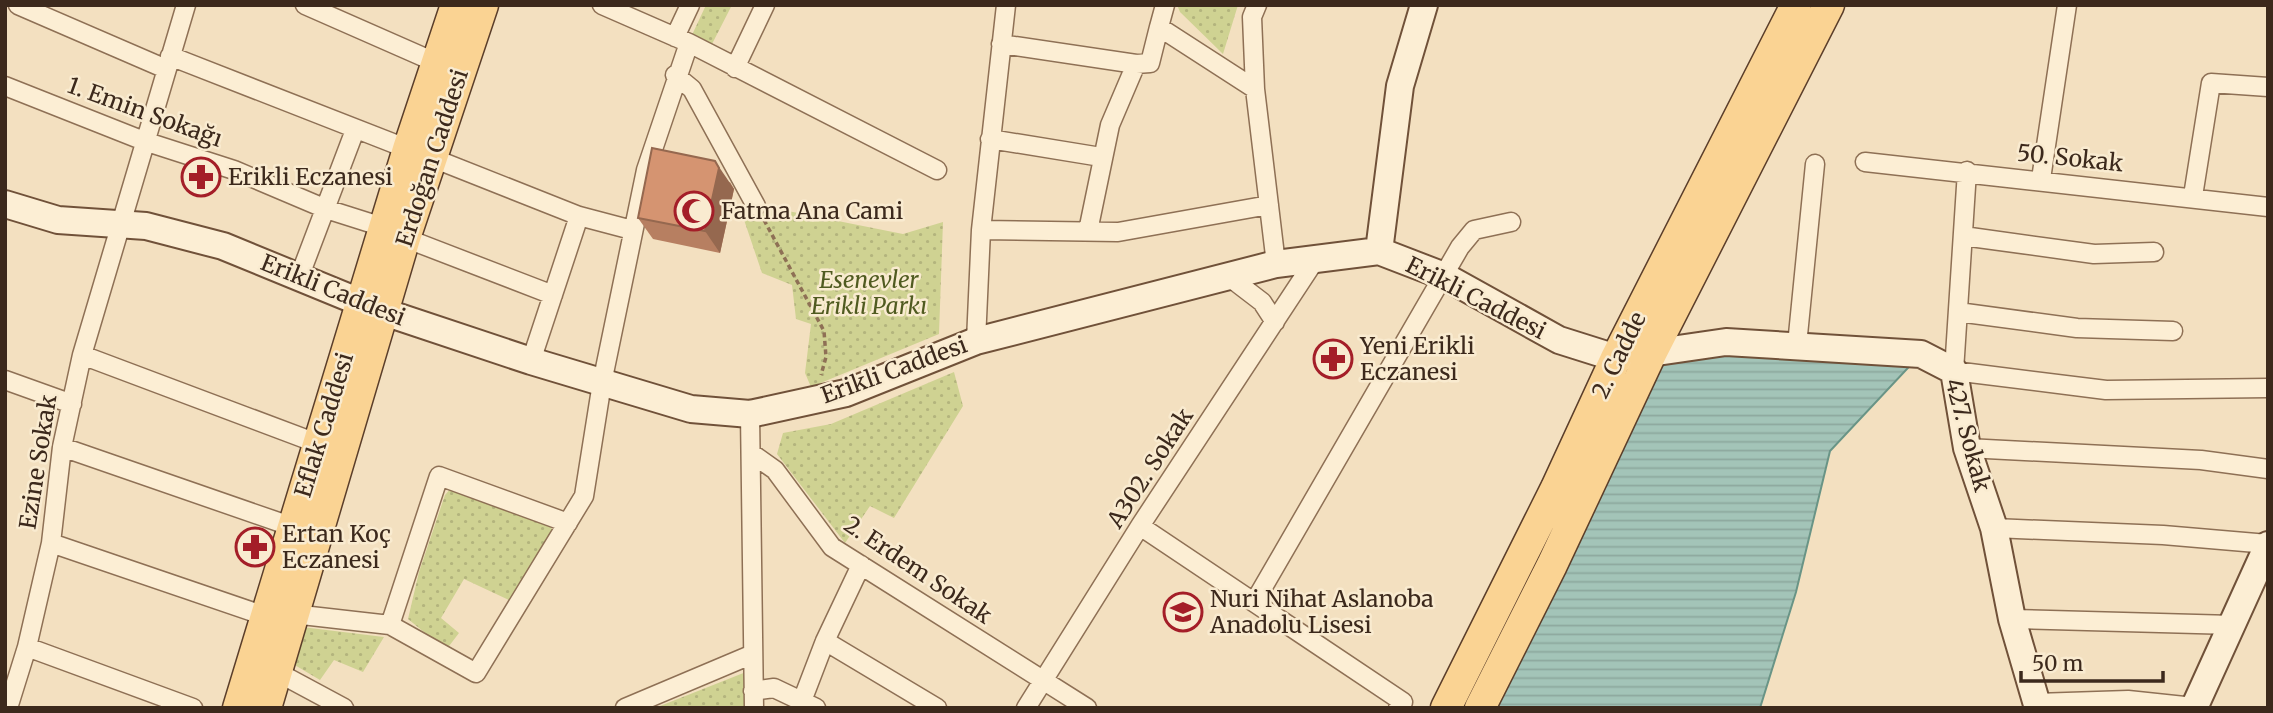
<svg xmlns="http://www.w3.org/2000/svg" width="2273" height="713" viewBox="0 0 2273 713" font-family="Merriweather,serif">
<style>
.park{fill:url(#park-dots)}
.water{fill:url(#water-rules);stroke:#699486;stroke-width:2}
.lines{fill:none;stroke-linecap:round;stroke-linejoin:round}
.minor-casing{stroke:#8e7055;stroke-width:21}
.secondary-casing{stroke:#705139;stroke-width:30}
.primary-casing{stroke:#5b3e2a;stroke-width:33}
.path{stroke:#8e7055;stroke-width:3.5;stroke-dasharray:5 3.5;stroke-linecap:butt}
.minor{stroke:#fceed4;stroke-width:18}
.secondary{stroke:#fceed4;stroke-width:26}
.primary{stroke:#fad393;stroke-width:30}
.wall{fill:#b77f61}
.shaded-wall{fill:#95684f}
.building{fill:#d59471;stroke:#95684f;stroke-width:2}
.labels{text-anchor:middle;stroke-width:5;stroke-linejoin:round;paint-order:stroke}
.street-label{font-size:23px;fill:#3c291c;stroke:#f9ebd0}
.poi-label{font-size:23px;fill:#3c291c;stroke:#f9ebd0;text-anchor:start}
.park-label{font-size:23px;font-style:italic;fill:#505b20;stroke:#f9ebd0}
</style>
<defs>
<pattern id="park-dots" width="8" height="8" patternUnits="userSpaceOnUse" patternTransform="scale(1.75)"><rect width="8" height="8" fill="#cfd292"/><path d="M2 2h.1M6 6h.1" fill="none" stroke="#b3b47d" stroke-width="1.8" stroke-linecap="round"/></pattern>
<pattern id="water-rules" width="6" height="5" patternUnits="userSpaceOnUse" patternTransform="scale(1.75)"><rect width="6" height="5" fill="#a3c4b8"/><path d="M0 2.5h6" fill="none" stroke="#8da89e"/></pattern>
</defs>
<rect width="100%" height="100%" fill="#f3e0c0"/>
<path class="park" d="M 706,5 L 732,5 L 712,44 L 692,35 Z
M 1177,5 L 1238,5 L 1223,54 L 1180,12 Z
M 739,205 L 763,206 L 903,234 L 943,222 L 939,334 L 811,387 L 805,373 L 811,324 L 796,319 L 792,285 L 762,273 Z
M 954,372 L 963,406 L 894,518 L 870,506 L 845,543 L 777,454 L 783,433 L 831,424 Z
M 452,487 L 547,521 L 555,534 L 511,601 L 464,579 L 441,618 L 459,633 L 446,650 L 408,619 L 419,572 L 445,495 Z
M 302,627 L 384,637 L 363,672 L 334,660 L 320,680 L 293,664 Z
M 746,672 L 747,708 L 655,708 Z"/>
<path class="water" d="M 1652,352 L 1921,354 L 1830,451 L 1796,592 L 1760,708 L 1474,708 Z"/>
<g class="lines">
<defs>
<path id="minor" d="M 18,5 L 166,69
M 305,5 L 437,63
M 602,5 L 689,43 L 937,170
M 1165,5 L 1159,27 L 1255,89
M 1257,5 L 1252,17 L 1255,89 L 1276,264
M 675,37 L 690,5
M 1001,44 L 1136,64
M 170,56 L 408,149
M 735,68 L 765,5
M 675,75 L 692,89 L 756,206
M 5,86 L 144,141 L 234,170 L 326,209 L 386,228
M 990,139 L 1101,157
M 430,157 L 579,216 L 632,230
M 1865,162 L 2268,207
M 1967,171 L 1954,371 L 2106,390 L 2268,388
M 2041,179 L 2067,5
M 2193,196 L 2211,83 L 2268,87
M 981,230 L 1118,232 L 1269,205
M 1088,231 L 1110,125 L 1136,64 L 1150,63 L 1159,27
M 1963,236 L 2094,254 L 2154,252
M 405,238 L 553,295
M 300,275 L 355,130
M 1228,276 L 1262,302 L 1275,322
M 1958,312 L 2077,328 L 2173,331
M 976,341 L 981,230 L 1006,5
M 1797,345 L 1815,164
M 82,355 L 319,444
M 531,361 L 579,216
M 5,380 L 72,404
M 750,414 L 754,708
M 62,447 L 293,527
M 1967,448 L 2201,460 L 2268,469
M 751,453 L 775,470 L 832,547 L 1087,708
M 1140,526 L 1403,702 L 1398,708
M 1994,528 L 2163,535 L 2268,544
M 51,543 L 265,616
M 1255,601 L 1460,247 L 1474,230 L 1511,222
M 293,614 L 390,625 L 476,673 L 584,496 L 602,383 L 646,170 L 689,43
M 2012,619 L 2233,625
M 390,625 L 439,476 L 568,523
M 825,641 L 937,708
M 27,647 L 193,708
M 277,672 L 344,708
M 753,691 L 774,688 L 816,708
M 802,701 L 825,641 L 861,565
M 2036,703 L 2128,700 L 2194,707
M 8,708 L 27,647 L 51,543 L 62,447 L 82,355 L 186,5
M 625,708 L 753,654
M 1026,708 L 1140,526 L 1317,257"/>
<path id="secondary" d="M 5,204 L 58,220 L 146,226 L 223,246 L 384,312 L 531,361 L 691,409 L 750,414 L 846,393 L 976,341 L 1276,264 L 1379,251 L 1444,276 L 1559,340 L 1616,358 L 1726,342 L 1921,354 L 1954,371 L 1967,448 L 1994,528 L 2012,619 L 2038,708
M 1379,251 L 1400,86 L 1424,5
M 2194,708 L 2268,545"/>
<path id="primary" d="M 238,708 L 408,149 L 456,5
M 266,708 L 405,238 L 483,5
M 1446,708 L 1556,488 L 1616,358 L 1796,5
M 1480,708 L 1552,565 L 1652,352 L 1829,5"/>
</defs>
<use href="#minor" class="minor-casing"/>
<use href="#secondary" class="secondary-casing"/>
<use href="#primary" class="primary-casing"/>
<path class="path" d="M 764,220 L 824,331 L 826,357 L 821,375"/>
<use href="#minor" class="minor"/>
<use href="#secondary" class="secondary"/>
<use href="#primary" class="primary"/>
</g>
<path class="wall" d="M 730,182 L 734,189 L 720,253 L 653,239 L 638,218 Z"/>
<path class="shaded-wall" d="M 715,161 L 734,189 L 720,253 L 705,231 Z"/>
<path class="building" d="M 652,148 L 715,161 L 719,168 L 705,231 L 638,218 Z"/>
<defs>
<symbol id="pharmacy-ring" viewBox="-11 -11 22 22"><circle r="9.5" fill="#f9ebd0" stroke="#a41e28" stroke-width="1.5"/><path d="M-2-6h4v4h4v4h-4v4h-4v-4h-4v-4h4Z" fill="#a41e28"/></symbol>
<symbol id="mosque-ring" viewBox="-11 -11 22 22"><circle r="9.5" fill="#f9ebd0" stroke="#a41e28" stroke-width="1.5"/><path d="M3.5-4.9A6 6 0 1 0 3.5 4.9A5 5 0 1 1 3.5-4.9Z" fill="#a41e28"/></symbol>
<symbol id="school-ring" viewBox="-11 -11 22 22"><circle r="9.5" fill="#f9ebd0" stroke="#a41e28" stroke-width="1.5"/><path d="M0-5L7-2L0 1L-7-2ZM-4 1L0 2.5L4 1V4Q0 6-4 4Z" fill="#a41e28"/></symbol>
</defs>
<g fill-rule="evenodd">
<use href="#pharmacy-ring" x="179" y="155" width="44" height="44"/>
<use href="#mosque-ring" x="672" y="189" width="44" height="44"/>
<use href="#pharmacy-ring" x="1311" y="337" width="44" height="44"/>
<use href="#pharmacy-ring" x="233" y="525" width="44" height="44"/>
<use href="#school-ring" x="1161" y="590" width="44" height="44"/>
</g>
<g class="labels">
<g class="street-label">
<text transform="translate(145 112) rotate(20)" y="8">1. Emin Sokağı</text>
<text transform="translate(432 158) rotate(-72)" y="8">Erdoğan Caddesi</text>
<text transform="translate(2070 158) rotate(6)" y="8">50. Sokak</text>
<text transform="translate(333 290) rotate(22)" y="8">Erikli Caddesi</text>
<text transform="translate(1476 298) rotate(27)" y="8">Erikli Caddesi</text>
<text transform="translate(1619 355) rotate(-64)" y="8">2. Cadde</text>
<text transform="translate(894 370) rotate(-20)" y="8">Erikli Caddesi</text>
<text transform="translate(324 425) rotate(-73)" y="8">Eflak Caddesi</text>
<text transform="translate(1968 435) rotate(75)" y="8">427. Sokak</text>
<text transform="translate(38 462) rotate(-81)" y="8">Ezine Sokak</text>
<text transform="translate(1150 468) rotate(-57)" y="8">A302. Sokak</text>
<text transform="translate(918 570) rotate(34)" y="8">2. Erdem Sokak</text>
</g>
<g class="poi-label">
<text x="228" y="185">Erikli Eczanesi</text>
<text x="721" y="219">Fatma Ana Cami</text>
<text x="1360" y="354">Yeni Erikli<tspan x="1360" dy="26">Eczanesi</tspan></text>
<text x="282" y="542">Ertan Koç<tspan x="282" dy="26">Eczanesi</tspan></text>
<text x="1210" y="607">Nuri Nihat Aslanoba<tspan x="1210" dy="26">Anadolu Lisesi</tspan></text>
</g>
<g class="park-label">
<text x="869" y="288">Esenevler<tspan x="869" dy="26">Erikli Parkı</tspan></text>
</g>
</g>
<rect width="2273" height="713" fill="none" stroke="#3c291c" stroke-width="14"/>
<path d="M2021 671v10h142v-10" fill="none" stroke="#3c291c" stroke-width="3.5"/>
<text x="2032" y="671" font-size="21" fill="#3c291c" stroke="#f9ebd0" stroke-width="5" paint-order="stroke">50 m</text>
</svg>
